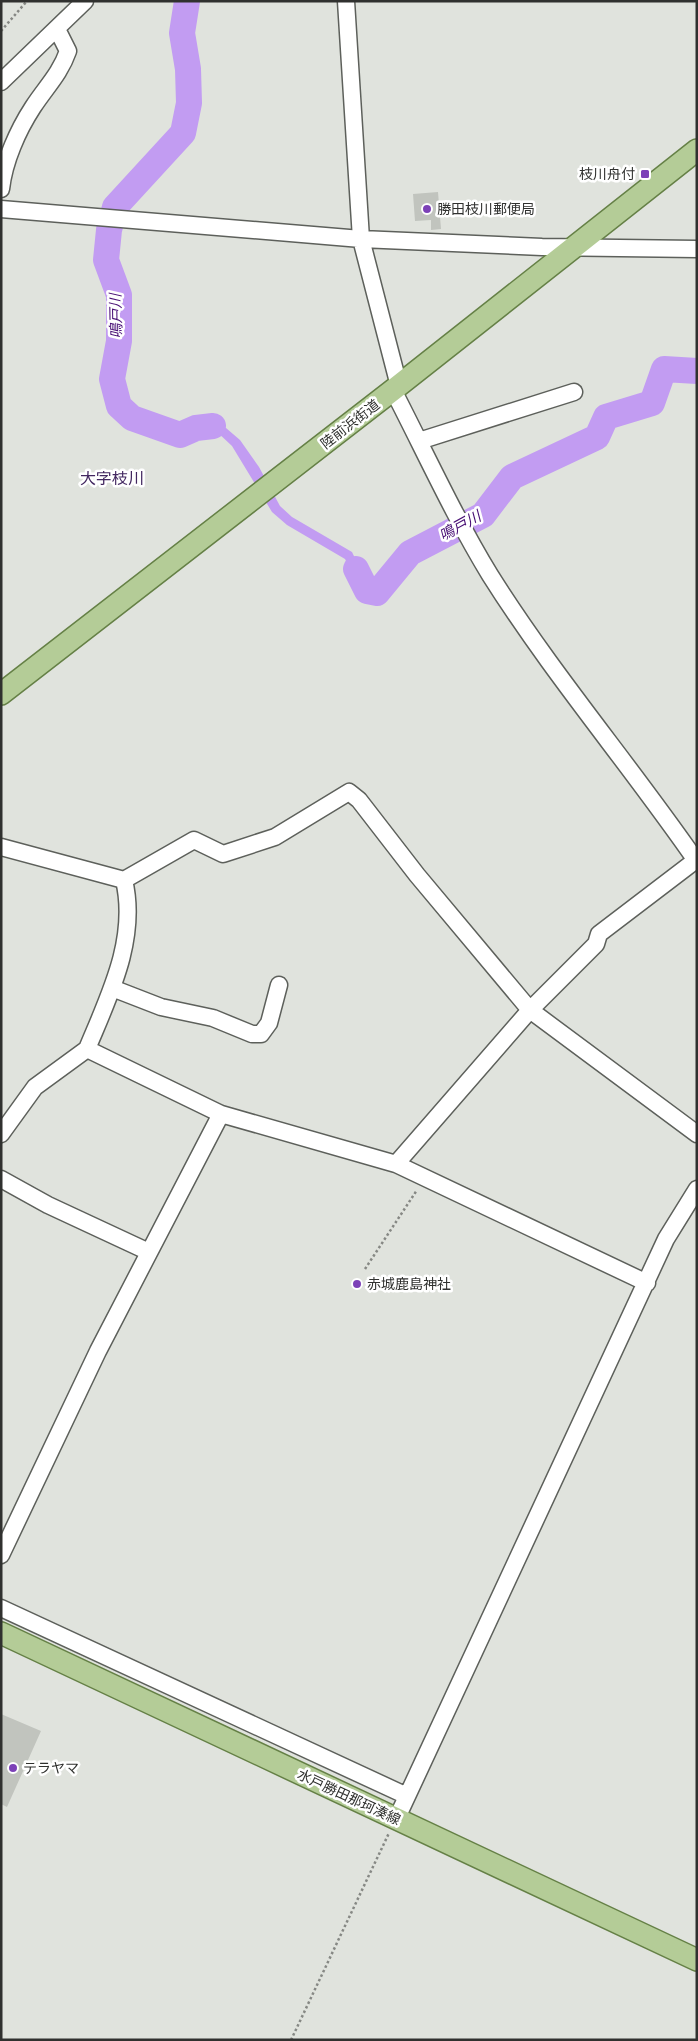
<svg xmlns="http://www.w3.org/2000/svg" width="698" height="2041" viewBox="0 0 698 2041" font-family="Quicksand,'Noto Sans JP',sans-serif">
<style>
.water{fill:#c29cf2}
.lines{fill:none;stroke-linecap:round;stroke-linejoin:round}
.river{stroke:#c29cf2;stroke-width:26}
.building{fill:#c1c4be}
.minor-casing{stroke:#5d605b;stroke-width:19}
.major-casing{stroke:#658046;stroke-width:24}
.path{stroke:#868884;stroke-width:2.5;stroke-dasharray:2.5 2.5;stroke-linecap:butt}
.minor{stroke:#fff;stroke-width:16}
.major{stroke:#b4cc97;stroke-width:21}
.poi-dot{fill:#7c41b7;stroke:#fff;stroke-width:2}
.labels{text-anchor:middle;stroke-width:5;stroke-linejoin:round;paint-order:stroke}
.poi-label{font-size:14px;fill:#30312f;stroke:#fff;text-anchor:start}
.street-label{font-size:14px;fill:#30312f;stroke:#fff}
.water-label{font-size:15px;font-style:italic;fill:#470e74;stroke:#fff}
.quarter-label{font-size:16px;fill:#422760;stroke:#fff}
</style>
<rect width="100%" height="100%" fill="#e0e3dd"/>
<path class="water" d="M 219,422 L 240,440 L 259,467 L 280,506 L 292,517 L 352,552 L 369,587 L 376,589 L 378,597 L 364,595 L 345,559 L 287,525 L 272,512 L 232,446 L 215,430 L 196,432 L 181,439 L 180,430 L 195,424 Z"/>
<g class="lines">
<path class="river" d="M 187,1 L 182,33 L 188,69 L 189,103 L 183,133 L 115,207 L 109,230 L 106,260 L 119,295 L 119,341 L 112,379 L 119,406 L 132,418 L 180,435 L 196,428 L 213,426
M 356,569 L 367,591 L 377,593 L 410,553 L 483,515 L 512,477 L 597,437 L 606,417 L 652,403 L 664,369 L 697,371"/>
</g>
<path class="building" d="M 438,192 L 441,229 L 431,230 L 431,220 L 415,221 L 413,194 Z
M 1,1714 L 41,1731 L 7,1807 L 1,1804 Z"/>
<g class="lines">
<defs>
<path id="minor" d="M 346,1 L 361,239 L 399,386
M 1,82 L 85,1
M 1,189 C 4,161 18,130 33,107 C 46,87 60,74 68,51 L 57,29
M 1,209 L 361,239 L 542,247 L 697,249
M 393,390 C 425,452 454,516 490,575 C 553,675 630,765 697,862
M 419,441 L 574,392
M 1,847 L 124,880 L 194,840 L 223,854 L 275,837 L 349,792 L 359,800 L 417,875 L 530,1010 L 697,1134
M 124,880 C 138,939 109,996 87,1049 L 221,1114 L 396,1164 L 647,1283
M 112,988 L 161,1007 L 213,1018 L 252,1034 L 261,1034 L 269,1023 L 279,985
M 1,1134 L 35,1087 L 87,1049
M 396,1164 L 530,1010 L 596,944 L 599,934 L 696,860
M 1,1179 L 48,1205 L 149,1252
M 1,1555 L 98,1351 L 221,1114
M 1,1608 L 407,1796
M 396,1820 L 666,1239 L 697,1189"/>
<path id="major" d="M 1,694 L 393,390 L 697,150
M 1,1633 L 697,1960"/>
</defs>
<use href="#minor" class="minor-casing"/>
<use href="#major" class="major-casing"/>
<path class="path" d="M 1,31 L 27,1
M 365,1269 L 417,1190
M 291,2040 L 389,1833"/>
<use href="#minor" class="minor"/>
<use href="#major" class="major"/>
</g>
<g class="poi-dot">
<rect x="640" y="169" width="10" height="10" rx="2.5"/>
<circle cx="427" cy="209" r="5"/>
<circle cx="357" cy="1284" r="5"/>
<circle cx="13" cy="1768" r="5"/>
</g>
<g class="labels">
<g class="poi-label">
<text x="635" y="179" text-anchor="end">枝川舟付</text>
<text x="437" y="214">勝田枝川郵便局</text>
<text x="367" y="1289">赤城鹿島神社</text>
<text x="23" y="1773">テラヤマ</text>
</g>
<g class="street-label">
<text transform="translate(350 424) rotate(-38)" y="5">陸前浜街道</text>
<text transform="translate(349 1797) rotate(25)" y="5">水戸勝田那珂湊線</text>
</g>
<g class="water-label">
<text transform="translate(116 316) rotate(-91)" y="5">鳴戸川</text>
<text transform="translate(460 526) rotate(-29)" y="5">鳴戸川</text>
</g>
<g class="quarter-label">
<text x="112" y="484">大字枝川</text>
</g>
</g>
<rect width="698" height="2041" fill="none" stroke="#30312f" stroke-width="5"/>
</svg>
